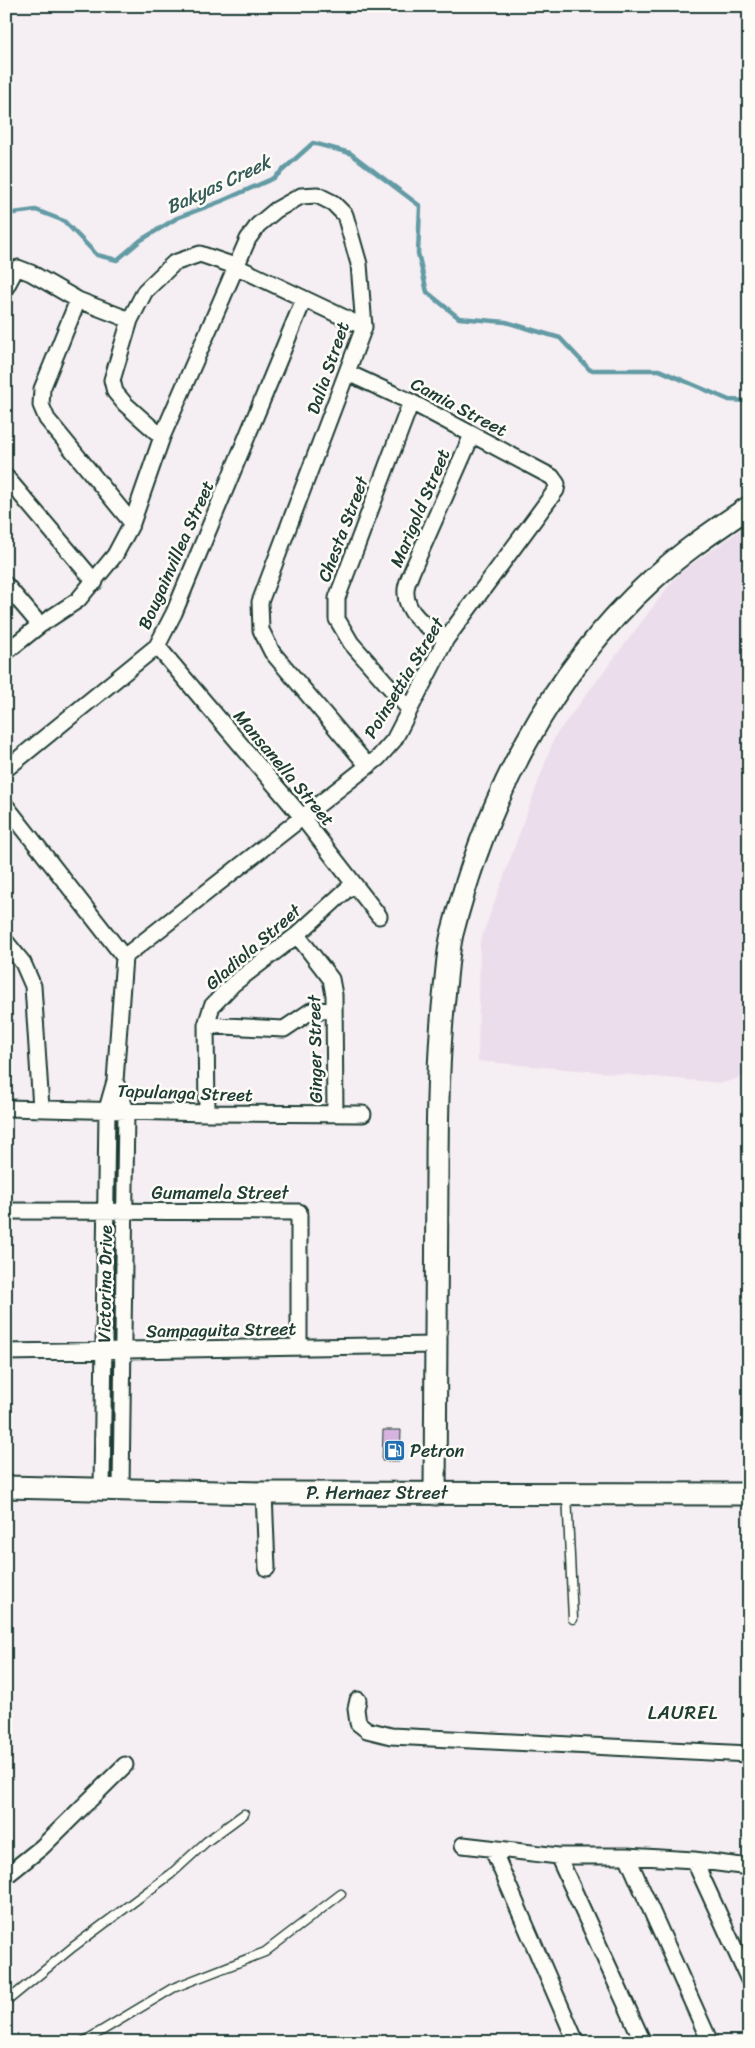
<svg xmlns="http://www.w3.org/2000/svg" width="755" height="2048" viewBox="0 0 755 2048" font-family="Sriracha,sans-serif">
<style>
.built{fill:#ecddec}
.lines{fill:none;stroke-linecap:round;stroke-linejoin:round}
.stream{stroke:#639ba5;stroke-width:4.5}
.building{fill:#d6b4df;stroke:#1f3d34}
.lane-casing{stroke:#1f3d34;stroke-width:11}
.street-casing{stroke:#1f3d34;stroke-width:19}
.secondary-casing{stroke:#1f3d34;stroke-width:25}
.lane{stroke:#fdfcf7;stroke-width:8}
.street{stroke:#fdfcf7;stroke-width:15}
.secondary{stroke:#fdfcf7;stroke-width:21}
.labels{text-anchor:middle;stroke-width:5;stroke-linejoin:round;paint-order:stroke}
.street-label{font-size:18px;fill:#1f3d34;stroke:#fdfcf7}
.poi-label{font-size:18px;fill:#1f3d34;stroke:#fdfcf7;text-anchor:start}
.water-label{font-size:19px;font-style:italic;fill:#365c5a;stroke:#fdfcf7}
.neighbourhood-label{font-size:19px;letter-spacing:1px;fill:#1f3d34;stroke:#fdfcf7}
</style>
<rect width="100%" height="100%" fill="#f5eef2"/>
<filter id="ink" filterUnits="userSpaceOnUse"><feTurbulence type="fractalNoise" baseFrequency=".02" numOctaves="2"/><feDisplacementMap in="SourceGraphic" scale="10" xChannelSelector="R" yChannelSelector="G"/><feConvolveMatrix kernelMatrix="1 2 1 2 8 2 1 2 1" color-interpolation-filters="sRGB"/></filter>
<g filter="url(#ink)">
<path class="built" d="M 749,524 L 749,1075 L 722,1083 L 478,1061 L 480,942 L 555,736 L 678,574 Z"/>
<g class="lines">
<path class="stream" d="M 6,214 L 36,210 L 64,221 L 97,255 L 117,260 L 141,240 L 177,218 L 222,201 L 274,178 L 313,143 L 350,153 L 420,206 L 418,253 L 427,292 L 459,318 L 506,322 L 560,338 L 590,370 L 659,370 L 729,400 L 749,401"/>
</g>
<path class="building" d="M 383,1430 L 401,1430 L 400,1461 L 382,1461 Z"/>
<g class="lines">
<defs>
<path id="lane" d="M 567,1494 L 573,1619
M 6,2002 L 73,1947 L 171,1874 L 206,1842 L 244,1814
M 83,2042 L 173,1988 L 265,1952 L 341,1894"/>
<path id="street" d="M 6,287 L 14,272 L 18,268 L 31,273 L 78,300 L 130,320
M 78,300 L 42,389 L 41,405 L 47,419 L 132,523
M 162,437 L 125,404 L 115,392 L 112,380 L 130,320 L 145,291 L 174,263 L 200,254 L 235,266 L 364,327
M 6,477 L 95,582
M 6,585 L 40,625
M 446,639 C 429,628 404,614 406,590 C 406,584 410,577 412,571 L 472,435
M 157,646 L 302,817 L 379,916
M 6,652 L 40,625 L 78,600 L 115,555 L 132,523 L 162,437 L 248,239 L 258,225 L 276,210 L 301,196 L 317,195 L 333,203 L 345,215 L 359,264 L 364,327 L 260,602 L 261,630 L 272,652 L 368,766
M 409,709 L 351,643 L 337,619 L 337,598 L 411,402
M 6,769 L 157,646 L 174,613 L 304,299
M 6,806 L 124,957
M 297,935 L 331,979 L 334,995 L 335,1114
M 6,942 L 23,963 L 33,986 L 41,1108
M 124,957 L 378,758 L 394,740 L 446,639 L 556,490 L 557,484 L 552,477 L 411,402 L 348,373
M 206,1025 L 284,1029 L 311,1011 L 334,1009
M 115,1081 L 126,1110 L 121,1489
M 6,1108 L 207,1113 L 363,1114
M 207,1113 L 206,1025 L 212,1006 L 233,984 L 297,935 L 353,884
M 6,1211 L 299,1212 L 299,1347
M 6,1352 L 436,1345
M 102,1489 L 107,1109 L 115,1081 L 124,957
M 264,1493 L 267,1568
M 358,1700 L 356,1709 L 358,1723 L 367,1730 L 391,1736 L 749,1754
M 463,1845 L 558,1856 L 627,1856 L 694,1860 L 749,1867
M 493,1850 L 576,2042
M 558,1856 L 643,2042
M 627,1856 L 710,2042
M 694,1860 L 749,1980
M 6,1876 L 42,1847 L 125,1765"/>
<path id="secondary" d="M 6,1487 L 264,1493 L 749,1494
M 435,1494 C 436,1387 436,1281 437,1175 C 437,1112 438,1050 445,988 C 447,970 448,951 452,934 C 486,801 550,673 652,580 C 682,552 715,530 749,507"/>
</defs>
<use href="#lane" class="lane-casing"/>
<use href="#street" class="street-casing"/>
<use href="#secondary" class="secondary-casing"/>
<use href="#lane" class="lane"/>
<use href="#street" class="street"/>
<use href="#secondary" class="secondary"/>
</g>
</g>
<defs>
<symbol id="fuel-square" viewBox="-11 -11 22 22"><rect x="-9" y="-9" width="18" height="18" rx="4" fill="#1f6fb2" stroke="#fdfcf7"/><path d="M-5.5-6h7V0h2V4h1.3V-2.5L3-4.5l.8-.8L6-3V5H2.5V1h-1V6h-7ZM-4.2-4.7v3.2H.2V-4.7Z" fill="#fff"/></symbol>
</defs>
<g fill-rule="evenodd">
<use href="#fuel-square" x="382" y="1438" width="25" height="25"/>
</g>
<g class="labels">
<g class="street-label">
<text transform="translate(328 368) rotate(-71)" y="6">Dalia Street</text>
<text transform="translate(459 407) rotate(28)" y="6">Camia Street</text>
<text transform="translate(420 508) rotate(-67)" y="6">Marigold Street</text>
<text transform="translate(343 529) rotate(-69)" y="6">Chesta Street</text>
<text transform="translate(176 555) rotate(-66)" y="6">Bougainvillea Street</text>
<text transform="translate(404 678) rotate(-59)" y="6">Poinsettia Street</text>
<text transform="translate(284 768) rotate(50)" y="6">Mansanella Street</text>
<text transform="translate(253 947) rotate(-41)" y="6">Gladiola Street</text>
<text transform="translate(315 1049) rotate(-91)" y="6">Ginger Street</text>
<text transform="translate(185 1093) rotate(2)" y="6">Tapulanga Street</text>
<text x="220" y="1199">Gumamela Street</text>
<text transform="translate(105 1284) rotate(-89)" y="6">Victorina Drive</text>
<text transform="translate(221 1330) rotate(-1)" y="6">Sampaguita Street</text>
<text x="377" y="1499">P. Hernaez Street</text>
</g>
<g class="poi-label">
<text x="410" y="1457">Petron</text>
</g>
<g class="water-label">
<text transform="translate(218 184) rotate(-25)" y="7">Bakyas Creek</text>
</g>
<g class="neighbourhood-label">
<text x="683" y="1719">LAUREL</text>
</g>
</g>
<rect width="755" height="2048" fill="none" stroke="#fdfcf7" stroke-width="25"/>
<rect x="12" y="12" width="730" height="2023" fill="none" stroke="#1f3d34" stroke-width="2" filter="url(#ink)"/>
</svg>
